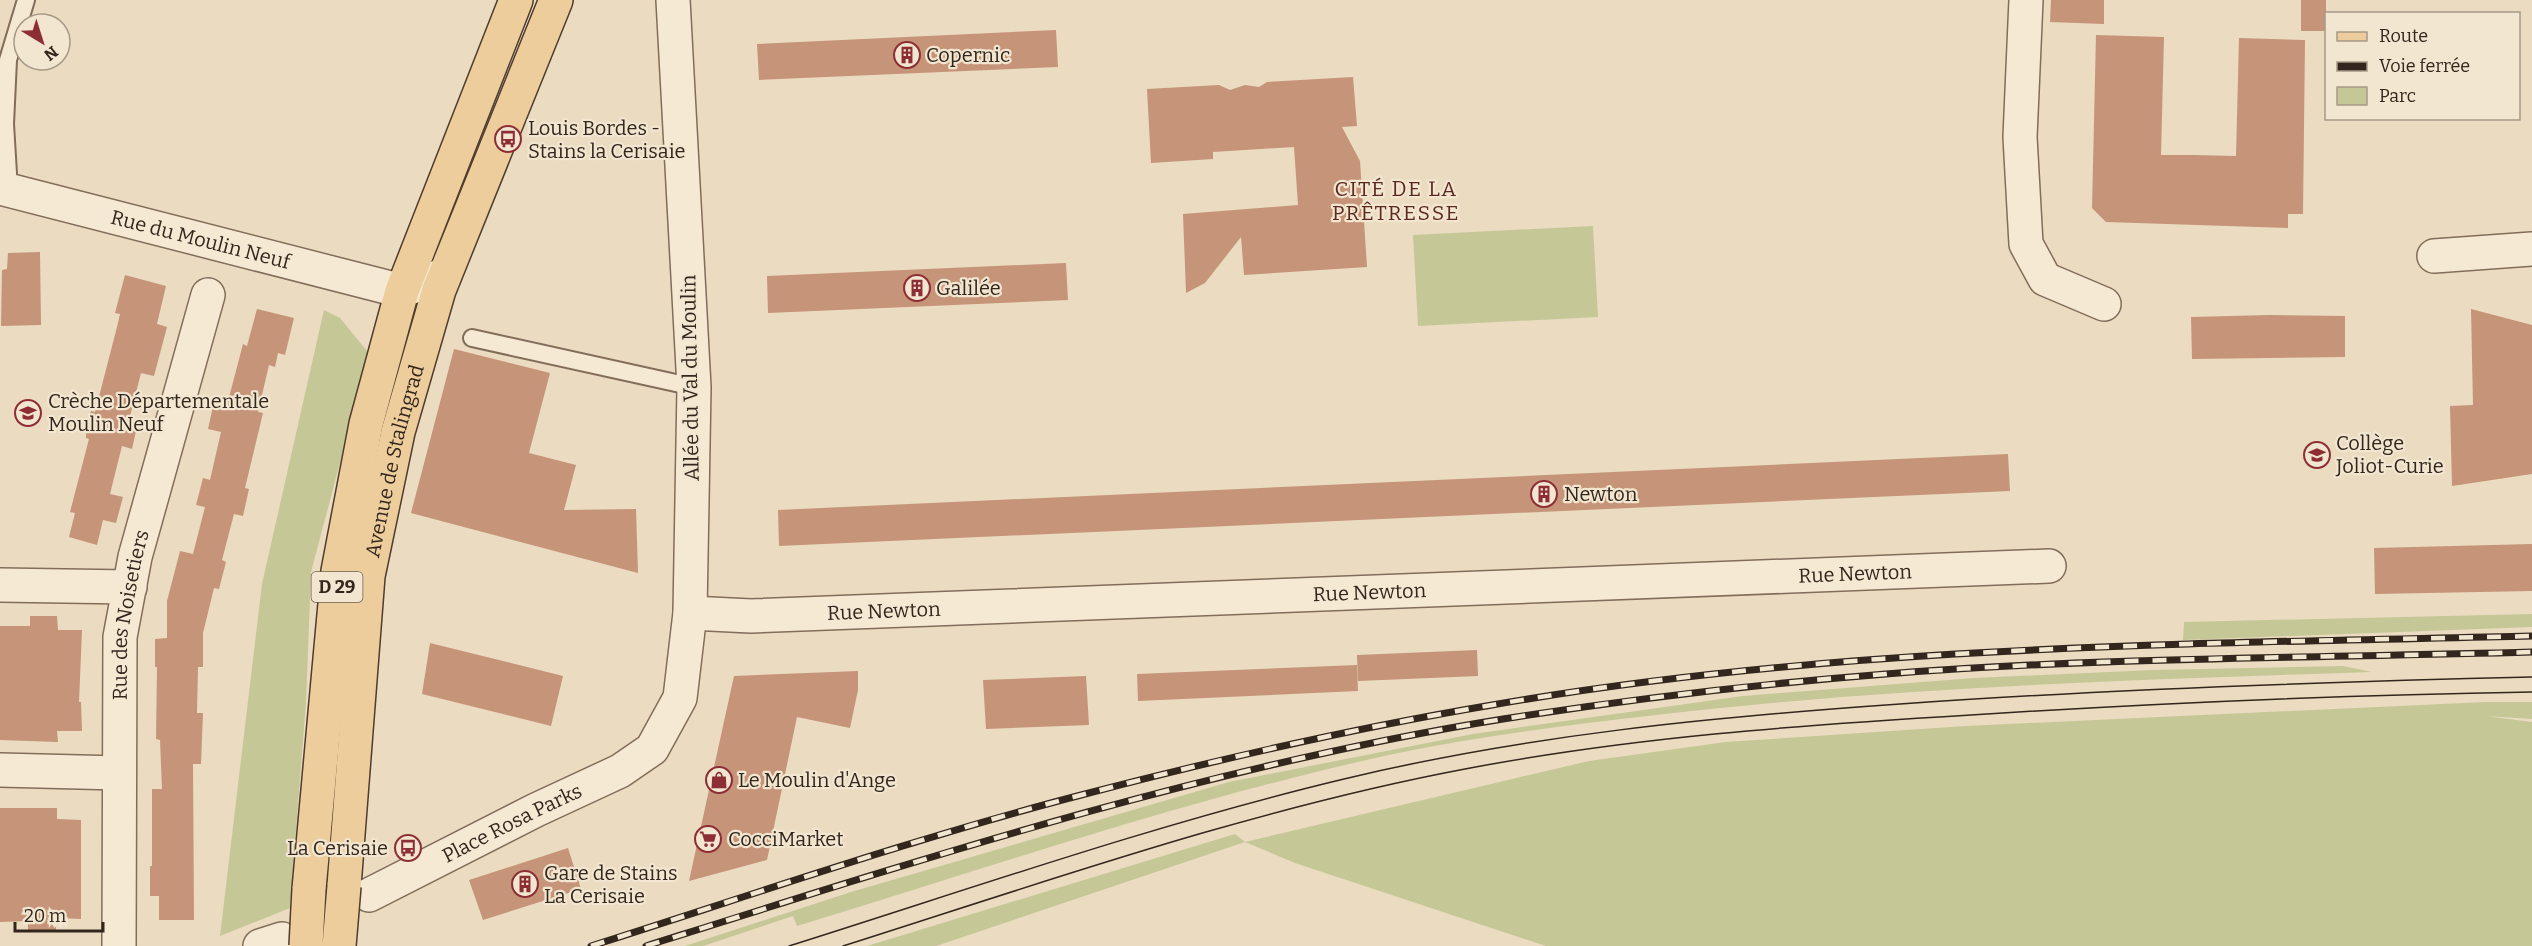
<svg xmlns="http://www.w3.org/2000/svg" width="2532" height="946" viewBox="0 0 2532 946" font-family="Bitter,serif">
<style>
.green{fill:#c5c796}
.building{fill:#c69479}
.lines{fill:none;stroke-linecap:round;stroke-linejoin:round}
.service-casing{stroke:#826d5a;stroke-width:20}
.minor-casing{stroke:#826d5a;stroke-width:36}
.primary-casing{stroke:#503c2e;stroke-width:36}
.service{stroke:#f6e9d4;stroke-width:16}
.minor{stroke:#f6e9d4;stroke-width:33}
.primary{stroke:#eccd9b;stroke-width:33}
.tram{stroke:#33261d;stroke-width:1.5}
.rail-casing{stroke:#33261d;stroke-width:7}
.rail{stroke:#f2e6d0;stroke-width:4.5;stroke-dasharray:14;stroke-linecap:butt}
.primary-bridge-casing{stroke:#503c2e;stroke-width:36;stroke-linecap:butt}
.primary-bridge{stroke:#eccd9b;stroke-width:33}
.labels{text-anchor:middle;stroke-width:4.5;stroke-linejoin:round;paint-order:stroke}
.shield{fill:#f2e6d0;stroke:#6c6053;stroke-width:1.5}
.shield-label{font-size:18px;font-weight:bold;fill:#33261d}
.poi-label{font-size:20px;fill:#33261d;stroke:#f2e6d0;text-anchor:start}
.street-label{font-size:20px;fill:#33261d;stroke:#f2e6d0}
.neighbourhood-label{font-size:21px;letter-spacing:1.5px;fill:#5d2820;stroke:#f2e6d0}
</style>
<rect width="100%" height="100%" fill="#eadbc1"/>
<path class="green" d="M 1593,226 L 1598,317 L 1418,326 L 1413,235 Z
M 324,310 L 340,318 L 371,356 L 359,391 L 311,572 L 306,702 L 290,908 L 220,936 L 262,584 Z
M 2532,614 L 2532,627 L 2183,640 L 2184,622 Z
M 2343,666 L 2372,672 C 2133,680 1894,687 1656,715 C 1568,725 1480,736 1393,754 C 1191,798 994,866 797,926 L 793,916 L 703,946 L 685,946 L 851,892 L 1229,782 L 1473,734 L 1743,696 L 1974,678 L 2153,670 Z
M 2485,702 L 2532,702 L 2532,719 L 2485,716 L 2532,722 L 2532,946 L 1546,946 L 1295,863 L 1245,842 L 936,946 L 867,946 L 1235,834 L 1245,842 L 1589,761 L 1726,742 L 1966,726 Z"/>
<path class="building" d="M 2051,0 L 2104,0 L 2104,24 L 2050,22 Z
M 2301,0 L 2326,0 L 2326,31 L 2301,31 Z
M 1056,30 L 1058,67 L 759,80 L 757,44 Z
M 2096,35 L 2164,37 L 2161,155 L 2194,155 L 2236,156 L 2239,38 L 2305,40 L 2303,214 L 2288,214 L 2288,228 L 2106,222 L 2092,208 Z
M 1353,77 L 1357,126 L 1342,127 L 1360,161 L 1367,267 L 1244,275 L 1241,237 L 1205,283 L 1186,293 L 1183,214 L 1298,205 L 1294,147 L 1213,152 L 1213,159 L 1151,163 L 1147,89 L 1219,85 L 1230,90 L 1245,85 L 1259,87 L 1267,82 Z
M 40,252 L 41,325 L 1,326 L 2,270 L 7,269 L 8,253 Z
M 1066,263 L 1068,300 L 768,313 L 767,276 Z
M 125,275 L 166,286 L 157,324 L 167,327 L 154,376 L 141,373 L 129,420 L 138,422 L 132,449 L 122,446 L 110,494 L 123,497 L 116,523 L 103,520 L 97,545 L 69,537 L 75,513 L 70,512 L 89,439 L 86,438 L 86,428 L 91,411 L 95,412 L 117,327 L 120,314 L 115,313 Z
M 257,309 L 294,318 L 285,355 L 278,353 L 275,367 L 269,365 L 258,412 L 263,413 L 245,488 L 249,489 L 243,516 L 234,514 L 222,560 L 226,562 L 219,589 L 214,588 L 203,633 L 203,667 L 198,667 L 197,713 L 203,713 L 201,764 L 193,764 L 194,920 L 159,920 L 159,896 L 150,896 L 150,866 L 152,866 L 152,789 L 162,789 L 160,740 L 156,739 L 157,667 L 155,667 L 155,639 L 167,638 L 167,601 L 180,551 L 193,554 L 205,507 L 196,505 L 203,478 L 210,480 L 221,432 L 208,429 L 214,402 L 227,405 L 243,344 L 247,346 Z
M 2471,309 L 2532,325 L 2532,474 L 2452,486 L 2450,406 L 2473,405 Z
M 2269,315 L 2345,316 L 2345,357 L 2192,359 L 2191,317 Z
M 454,349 L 550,373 L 529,453 L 576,465 L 564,510 L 636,509 L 638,573 L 411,513 Z
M 2008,454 L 2010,491 L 779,546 L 778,510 Z
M 2532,544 L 2532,591 L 2375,594 L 2374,548 Z
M 30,616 L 57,616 L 58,630 L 82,630 L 79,702 L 81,702 L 82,731 L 57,731 L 58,742 L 0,740 L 0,626 L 30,626 Z
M 430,643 L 563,676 L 551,726 L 422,694 Z
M 1477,650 L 1478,676 L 1358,681 L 1357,655 Z
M 1357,665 L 1358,691 L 1138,701 L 1137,674 Z
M 858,671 L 858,690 L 850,728 L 797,717 L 767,860 L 689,881 L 734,676 Z
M 1086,676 L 1089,725 L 986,729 L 983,680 Z
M 0,808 L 57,808 L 57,819 L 81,820 L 81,919 L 56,918 L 56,932 L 28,932 L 28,921 L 0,922 Z
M 568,848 L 581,889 L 483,920 L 469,880 Z"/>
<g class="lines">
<defs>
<path id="service" d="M 9,190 L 5,124 L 8,60 L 26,0
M 472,338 L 694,387"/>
<g id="minor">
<path d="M 2026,0 L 2020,137 L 2026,244 L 2045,279 L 2104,304"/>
<path id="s1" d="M 0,188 L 402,291 L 445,274"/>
<path d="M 2434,256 L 2532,249"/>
<path d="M 0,585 L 130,587"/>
<path id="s2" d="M 690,613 L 751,616 L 2049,566"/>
<path d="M 0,770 L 119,773"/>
<path id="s3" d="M 369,895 L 536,810 L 620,771 L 652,749 L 680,698 L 690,613 L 694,387 L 673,0"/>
<path id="s4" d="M 119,946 L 120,637 L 135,557 L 208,295"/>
<path d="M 260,946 L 282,939"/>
</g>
<g id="primary">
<path id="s5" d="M 344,886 L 368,576 L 398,432 L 439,290 L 556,0"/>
<path d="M 309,889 L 338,571 L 366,424 L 402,291 L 516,0"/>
</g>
</defs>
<use href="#service" class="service-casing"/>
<use href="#minor" class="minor-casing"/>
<use href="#primary" class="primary-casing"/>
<use href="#service" class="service"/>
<use href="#minor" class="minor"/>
<use href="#primary" class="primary"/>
<path class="tram" d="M 789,946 C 973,888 1156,824 1344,779 C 1526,735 1713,717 1900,704 C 2110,689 2321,682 2532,677
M 843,946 C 1048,881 1253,809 1465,769 C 1632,737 1802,725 1971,715 C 2158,703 2345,695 2532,692"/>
<defs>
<path id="rail" d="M 591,946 C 755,894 918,837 1085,794 C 1219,759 1355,728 1492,705 C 1836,645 2185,644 2532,636
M 646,946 C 928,857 1210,766 1503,719 C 1630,699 1758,684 1886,674 C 2101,657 2317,658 2532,652"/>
</defs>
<use href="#rail" class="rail-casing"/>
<use href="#rail" class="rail"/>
<defs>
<path id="primary-bridge" d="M 306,946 L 309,889
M 339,946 L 344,886"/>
</defs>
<use href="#primary-bridge" class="primary-bridge-casing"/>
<use href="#primary-bridge" class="primary-bridge"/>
</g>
<defs>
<symbol id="building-ring" viewBox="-11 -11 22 22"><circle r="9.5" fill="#f2e6d0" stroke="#8d2e35" stroke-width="1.5"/><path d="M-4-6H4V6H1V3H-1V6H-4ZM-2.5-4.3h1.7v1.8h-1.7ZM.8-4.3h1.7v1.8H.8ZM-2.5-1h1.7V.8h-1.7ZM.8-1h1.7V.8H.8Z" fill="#8d2e35"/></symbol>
<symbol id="bus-ring" viewBox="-11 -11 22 22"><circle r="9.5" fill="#f2e6d0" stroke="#8d2e35" stroke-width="1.5"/><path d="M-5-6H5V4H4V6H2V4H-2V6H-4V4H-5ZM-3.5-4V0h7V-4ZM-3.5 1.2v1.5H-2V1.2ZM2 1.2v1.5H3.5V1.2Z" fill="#8d2e35"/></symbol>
<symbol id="school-ring" viewBox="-11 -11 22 22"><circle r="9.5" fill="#f2e6d0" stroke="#8d2e35" stroke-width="1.5"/><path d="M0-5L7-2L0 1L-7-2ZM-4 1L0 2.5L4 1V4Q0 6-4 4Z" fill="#8d2e35"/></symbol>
<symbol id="shop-ring" viewBox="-11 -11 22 22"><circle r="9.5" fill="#f2e6d0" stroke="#8d2e35" stroke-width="1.5"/><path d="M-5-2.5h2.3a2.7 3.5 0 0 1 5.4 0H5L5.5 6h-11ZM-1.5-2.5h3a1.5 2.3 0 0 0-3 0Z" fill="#8d2e35"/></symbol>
<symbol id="supermarket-ring" viewBox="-11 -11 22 22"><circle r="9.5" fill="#f2e6d0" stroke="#8d2e35" stroke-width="1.5"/><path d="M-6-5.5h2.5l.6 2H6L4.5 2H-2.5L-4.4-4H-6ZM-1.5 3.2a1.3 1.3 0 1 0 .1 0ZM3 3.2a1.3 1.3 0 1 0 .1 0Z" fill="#8d2e35"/></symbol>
</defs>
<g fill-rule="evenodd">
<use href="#building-ring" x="892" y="40" width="30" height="30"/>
<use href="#bus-ring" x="493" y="124" width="30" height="30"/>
<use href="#building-ring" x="902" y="273" width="30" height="30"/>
<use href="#school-ring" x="13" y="398" width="30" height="30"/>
<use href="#school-ring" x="2302" y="440" width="30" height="30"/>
<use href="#building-ring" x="1529" y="479" width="30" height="30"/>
<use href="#shop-ring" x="704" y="765" width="30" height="30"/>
<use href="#supermarket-ring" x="693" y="824" width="30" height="30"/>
<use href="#bus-ring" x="393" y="833" width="30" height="30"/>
<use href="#building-ring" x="510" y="869" width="30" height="30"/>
</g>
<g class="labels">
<rect class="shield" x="311.5" y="572" width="51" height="30" rx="4.5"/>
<g class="shield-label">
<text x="337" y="593">D 29</text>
</g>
<g class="poi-label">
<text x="926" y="62">Copernic</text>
<text x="528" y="135">Louis Bordes -<tspan x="528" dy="23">Stains la Cerisaie</tspan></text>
<text x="936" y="295">Galilée</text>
<text x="48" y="408">Crèche Départementale<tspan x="48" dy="23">Moulin Neuf</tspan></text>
<text x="2336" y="450">Collège<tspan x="2336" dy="23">Joliot-Curie</tspan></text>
<text x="1564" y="501">Newton</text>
<text x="738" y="787">Le Moulin d'Ange</text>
<text x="728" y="846">CocciMarket</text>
<text x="388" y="855" text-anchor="end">La Cerisaie</text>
<text x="544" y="880">Gare de Stains<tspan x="544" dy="23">La Cerisaie</tspan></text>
</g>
<g class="street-label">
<text dy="7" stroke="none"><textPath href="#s1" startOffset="207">Rue du Moulin Neuf</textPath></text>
<text transform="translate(690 378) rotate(-91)" y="7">Allée du Val du Moulin</text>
<text dy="7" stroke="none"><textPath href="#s5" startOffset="429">Avenue de Stalingrad</textPath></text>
<text dy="7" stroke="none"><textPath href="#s2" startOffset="1166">Rue Newton</textPath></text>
<text dy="7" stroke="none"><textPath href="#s2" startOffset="680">Rue Newton</textPath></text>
<text dy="7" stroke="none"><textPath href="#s2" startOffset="194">Rue Newton</textPath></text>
<text dy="7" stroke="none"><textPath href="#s4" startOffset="332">Rue des Noisetiers</textPath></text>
<text dy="7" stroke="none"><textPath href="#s3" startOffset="160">Place Rosa Parks</textPath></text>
</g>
<g class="neighbourhood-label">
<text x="1396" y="196">CITÉ DE LA<tspan x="1396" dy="24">PRÊTRESSE</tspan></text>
</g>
</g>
<rect x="2325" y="12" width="195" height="108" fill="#f2e6d0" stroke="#a69988" stroke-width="1.5"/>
<rect x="2337" y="32" width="30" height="9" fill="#eccd9b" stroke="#a69988" stroke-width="1.5"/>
<text x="2379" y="42" font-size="18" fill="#33261d">Route</text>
<rect x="2337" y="62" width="30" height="9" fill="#33261d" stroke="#a69988" stroke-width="1.5"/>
<text x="2379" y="72" font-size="18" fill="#33261d">Voie ferrée</text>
<rect x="2337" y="87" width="30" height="18" fill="#c5c796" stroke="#a69988" stroke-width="1.5"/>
<text x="2379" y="102" font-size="18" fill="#33261d">Parc</text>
<g transform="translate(42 42) rotate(142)"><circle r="28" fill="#f2e6d0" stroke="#a69988" stroke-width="1.5"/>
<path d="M0-4.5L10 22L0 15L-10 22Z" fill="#8d2e35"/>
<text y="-9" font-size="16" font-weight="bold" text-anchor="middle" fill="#33261d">N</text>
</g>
<path d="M15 922v9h88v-9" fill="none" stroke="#33261d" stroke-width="3"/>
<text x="24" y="922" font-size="18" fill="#33261d" stroke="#f2e6d0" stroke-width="4.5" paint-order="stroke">20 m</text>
</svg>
